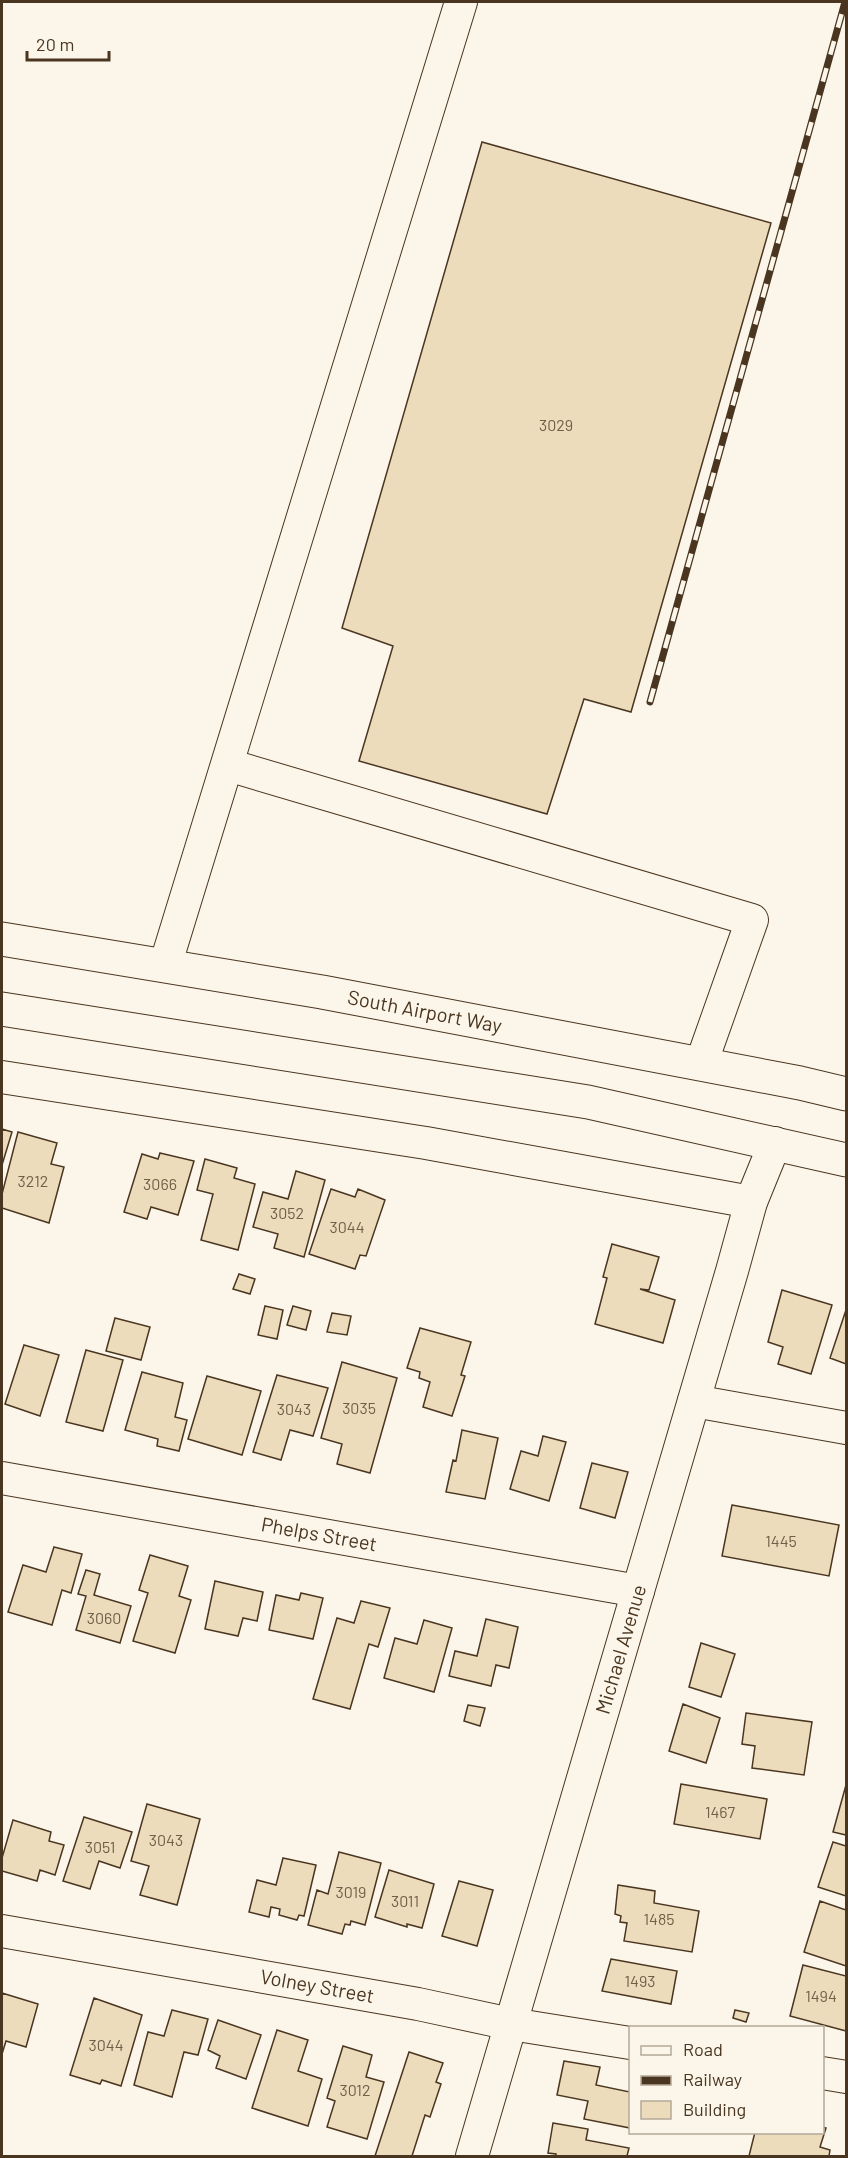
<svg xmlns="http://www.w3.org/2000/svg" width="848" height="2158" viewBox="0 0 848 2158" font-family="Barlow,sans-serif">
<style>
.building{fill:#ecdcbc;stroke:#4a3520;stroke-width:1.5}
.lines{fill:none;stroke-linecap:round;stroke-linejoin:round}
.minor-casing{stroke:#4a3520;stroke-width:34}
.major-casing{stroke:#4a3520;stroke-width:35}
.minor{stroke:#fbf6e9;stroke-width:32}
.major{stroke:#fbf6e9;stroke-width:33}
.rail-casing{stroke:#4a3520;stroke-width:7}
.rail{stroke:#fbf6e9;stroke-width:4.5;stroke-dasharray:14;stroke-linecap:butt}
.labels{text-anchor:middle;stroke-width:4.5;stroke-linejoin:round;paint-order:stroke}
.number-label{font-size:16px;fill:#725f47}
.street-label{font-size:20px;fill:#4a3520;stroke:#fbf6e9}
</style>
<rect width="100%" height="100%" fill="#fbf6e9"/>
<path class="building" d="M 482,142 L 771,223 L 631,712 L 584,699 L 547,814 L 359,761 L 393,646 L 342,628 Z
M 2,1129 L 12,1132 L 2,1165 Z
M 18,1132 L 57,1143 L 51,1164 L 64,1167 L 49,1223 L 2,1208 L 2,1194 Z
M 160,1153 L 194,1161 L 178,1215 L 151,1207 L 147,1219 L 124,1212 L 142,1154 L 158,1159 Z
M 205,1159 L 237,1168 L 234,1178 L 255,1184 L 238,1250 L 201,1240 L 213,1194 L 197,1190 Z
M 296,1171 L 325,1180 L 304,1257 L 274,1248 L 278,1234 L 253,1227 L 263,1192 L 288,1199 Z
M 331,1189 L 355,1197 L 358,1189 L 385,1200 L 366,1256 L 360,1255 L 355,1269 L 309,1254 Z
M 612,1244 L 659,1257 L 649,1290 L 640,1289 L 675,1300 L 663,1343 L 595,1324 L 607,1278 L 603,1277 Z
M 239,1274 L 255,1279 L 250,1294 L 233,1289 Z
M 782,1290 L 832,1305 L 811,1374 L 778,1364 L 783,1347 L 768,1342 Z
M 265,1306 L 283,1310 L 277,1339 L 258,1335 Z
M 293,1306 L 311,1311 L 306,1330 L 287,1325 Z
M 846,1310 L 846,1364 L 830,1358 Z
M 332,1313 L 351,1316 L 347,1335 L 327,1332 Z
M 115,1318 L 150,1327 L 141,1360 L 106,1351 Z
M 420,1328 L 471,1342 L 461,1375 L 465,1376 L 452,1416 L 423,1407 L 430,1382 L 419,1378 L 420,1372 L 407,1368 Z
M 24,1345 L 59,1355 L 40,1416 L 5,1404 Z
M 86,1350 L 123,1360 L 103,1431 L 66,1422 Z
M 342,1362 L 397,1378 L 370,1473 L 337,1464 L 342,1444 L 321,1438 Z
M 142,1372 L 183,1383 L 175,1417 L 187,1420 L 179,1451 L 157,1446 L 158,1439 L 125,1430 Z
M 277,1375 L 328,1388 L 313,1436 L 290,1430 L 281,1460 L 253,1452 Z
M 207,1376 L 261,1391 L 242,1455 L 188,1439 Z
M 462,1430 L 498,1438 L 485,1499 L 446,1492 L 453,1460 L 456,1461 Z
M 543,1436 L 566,1442 L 549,1501 L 510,1489 L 521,1451 L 538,1456 Z
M 592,1463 L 628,1472 L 615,1518 L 580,1508 Z
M 732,1505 L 839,1525 L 829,1576 L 722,1556 Z
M 54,1547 L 82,1554 L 71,1593 L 62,1590 L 52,1625 L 8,1612 L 23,1565 L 46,1572 Z
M 150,1555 L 188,1566 L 179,1596 L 191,1600 L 175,1653 L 133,1641 L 148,1593 L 139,1590 Z
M 86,1570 L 100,1574 L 94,1595 L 131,1606 L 120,1643 L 76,1630 L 86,1596 L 78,1594 Z
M 215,1581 L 263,1592 L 257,1621 L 243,1618 L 238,1636 L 205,1629 Z
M 301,1593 L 323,1598 L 313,1639 L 269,1630 L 276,1595 L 299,1600 Z
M 361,1601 L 390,1608 L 378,1647 L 369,1644 L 350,1709 L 313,1699 L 337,1618 L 354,1623 Z
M 486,1619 L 518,1627 L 509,1668 L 496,1665 L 491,1686 L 449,1676 L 455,1651 L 477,1656 Z
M 424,1620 L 452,1628 L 434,1692 L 384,1678 L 395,1638 L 417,1644 Z
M 701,1643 L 735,1654 L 721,1697 L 689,1687 Z
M 683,1704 L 720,1718 L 706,1763 L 669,1751 Z
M 468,1705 L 485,1708 L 480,1726 L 464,1721 Z
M 746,1713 L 812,1722 L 804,1775 L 752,1768 L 755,1746 L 742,1744 Z
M 681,1784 L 767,1799 L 760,1839 L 674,1824 Z
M 846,1785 L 846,1835 L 833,1832 Z
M 147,1804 L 200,1819 L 177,1905 L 140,1895 L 149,1866 L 131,1861 Z
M 84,1817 L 132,1832 L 120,1868 L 99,1861 L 90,1889 L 63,1881 Z
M 13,1820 L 51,1832 L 49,1841 L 64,1845 L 55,1875 L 40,1870 L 37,1881 L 2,1871 L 2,1858 Z
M 833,1842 L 846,1846 L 846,1896 L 818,1887 Z
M 339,1852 L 381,1863 L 365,1925 L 351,1921 L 350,1925 L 345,1924 L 342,1934 L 308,1925 L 317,1890 L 328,1894 Z
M 283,1858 L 316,1865 L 304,1916 L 299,1915 L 297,1920 L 279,1915 L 280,1909 L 271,1907 L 269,1917 L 249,1912 L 257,1880 L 276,1885 Z
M 389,1870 L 434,1884 L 422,1928 L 407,1924 L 407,1927 L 375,1917 Z
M 459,1881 L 493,1890 L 477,1946 L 442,1936 Z
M 618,1885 L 655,1891 L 654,1903 L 699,1911 L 692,1952 L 624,1941 L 627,1923 L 620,1922 L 621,1916 L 615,1914 Z
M 820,1901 L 846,1910 L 846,1966 L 804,1952 Z
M 611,1959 L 677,1971 L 671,2004 L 602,1991 Z
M 803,1965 L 846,1976 L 846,2031 L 790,2016 Z
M 2,1993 L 38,2004 L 26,2047 L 6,2041 L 2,2054 Z
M 94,1998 L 142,2015 L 121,2086 L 102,2080 L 100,2084 L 70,2075 Z
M 172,2010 L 208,2019 L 198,2055 L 184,2052 L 172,2097 L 134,2085 L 148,2032 L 164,2036 Z
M 735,2010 L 749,2013 L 746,2022 L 733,2018 Z
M 218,2020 L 261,2035 L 246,2079 L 216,2068 L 220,2056 L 208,2050 Z
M 277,2030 L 308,2040 L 298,2071 L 322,2079 L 308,2126 L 252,2108 Z
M 343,2046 L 372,2055 L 366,2077 L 384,2082 L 367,2139 L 327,2127 L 335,2101 L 327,2098 Z
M 409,2052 L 443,2063 L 436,2082 L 441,2084 L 430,2117 L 425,2115 L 412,2156 L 375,2156 Z
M 564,2061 L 600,2067 L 596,2085 L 630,2092 L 630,2128 L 584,2119 L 588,2101 L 557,2095 Z
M 553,2123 L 588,2129 L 586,2140 L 629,2148 L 627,2156 L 556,2156 L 556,2154 L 548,2153 Z
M 822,2127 L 826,2128 L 820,2147 L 830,2150 L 829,2156 L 749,2156 L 755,2132 L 822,2132 Z"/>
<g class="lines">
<defs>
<g id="minor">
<path d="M 228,765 L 752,920 L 701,1064"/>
<path d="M 165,966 L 461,2"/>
<path d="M 2,1077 L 426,1143 L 751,1202"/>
<path d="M 694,1401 L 846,1428"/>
<path id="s1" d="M 2,1478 L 638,1591"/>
<path id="s2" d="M 2,1931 L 418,2004 L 511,2024 L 630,2043"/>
<path d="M 822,2073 L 846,2077"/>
<path id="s3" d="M 472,2156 L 732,1271 L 751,1202 L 775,1143"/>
</g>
<g id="major">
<path id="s4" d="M 2,939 L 322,992 L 800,1083 L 846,1094"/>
<path d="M 2,1009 L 588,1102 L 846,1160"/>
</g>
</defs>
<use href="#minor" class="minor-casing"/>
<use href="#major" class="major-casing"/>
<use href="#minor" class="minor"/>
<use href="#major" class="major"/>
<defs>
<path id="rail" d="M 650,702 L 845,2"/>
</defs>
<use href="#rail" class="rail-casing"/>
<use href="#rail" class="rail"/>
</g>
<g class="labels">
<g class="number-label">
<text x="556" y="431">3029</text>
<text x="33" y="1187">3212</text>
<text x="160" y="1190">3066</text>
<text x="287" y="1219">3052</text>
<text x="347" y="1233">3044</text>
<text x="359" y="1414">3035</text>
<text x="294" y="1415">3043</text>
<text x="781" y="1547">1445</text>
<text x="104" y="1624">3060</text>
<text x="720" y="1818">1467</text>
<text x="166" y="1846">3043</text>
<text x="100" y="1853">3051</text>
<text x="351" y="1898">3019</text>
<text x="405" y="1907">3011</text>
<text x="659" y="1925">1485</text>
<text x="640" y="1987">1493</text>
<text x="821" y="2002">1494</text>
<text x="106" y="2051">3044</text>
<text x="355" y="2096">3012</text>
</g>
<g class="street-label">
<text dy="7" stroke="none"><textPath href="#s4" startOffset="429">South Airport Way</textPath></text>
<text dy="7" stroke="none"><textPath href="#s1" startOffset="322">Phelps Street</textPath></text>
<text dy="7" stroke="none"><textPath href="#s3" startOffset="528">Michael Avenue</textPath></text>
<text dy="7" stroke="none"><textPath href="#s2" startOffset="320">Volney Street</textPath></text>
</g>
</g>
<rect width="848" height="2158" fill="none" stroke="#4a3520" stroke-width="6"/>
<rect x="629" y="2026" width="195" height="108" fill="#fbf6e9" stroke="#b4a999" stroke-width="1.5"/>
<rect x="641" y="2046" width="30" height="9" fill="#fbf6e9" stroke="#b4a999" stroke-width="1.5"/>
<text x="683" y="2056" font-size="18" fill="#4a3520">Road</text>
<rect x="641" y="2076" width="30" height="9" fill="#4a3520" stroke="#b4a999" stroke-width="1.5"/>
<text x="683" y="2086" font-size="18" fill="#4a3520">Railway</text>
<rect x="641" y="2101" width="30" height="18" fill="#ecdcbc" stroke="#b4a999" stroke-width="1.5"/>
<text x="683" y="2116" font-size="18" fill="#4a3520">Building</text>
<path d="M27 51v9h82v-9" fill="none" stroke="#4a3520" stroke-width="3"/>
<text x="36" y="51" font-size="18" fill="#4a3520" stroke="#fbf6e9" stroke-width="4.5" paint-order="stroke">20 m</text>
</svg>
